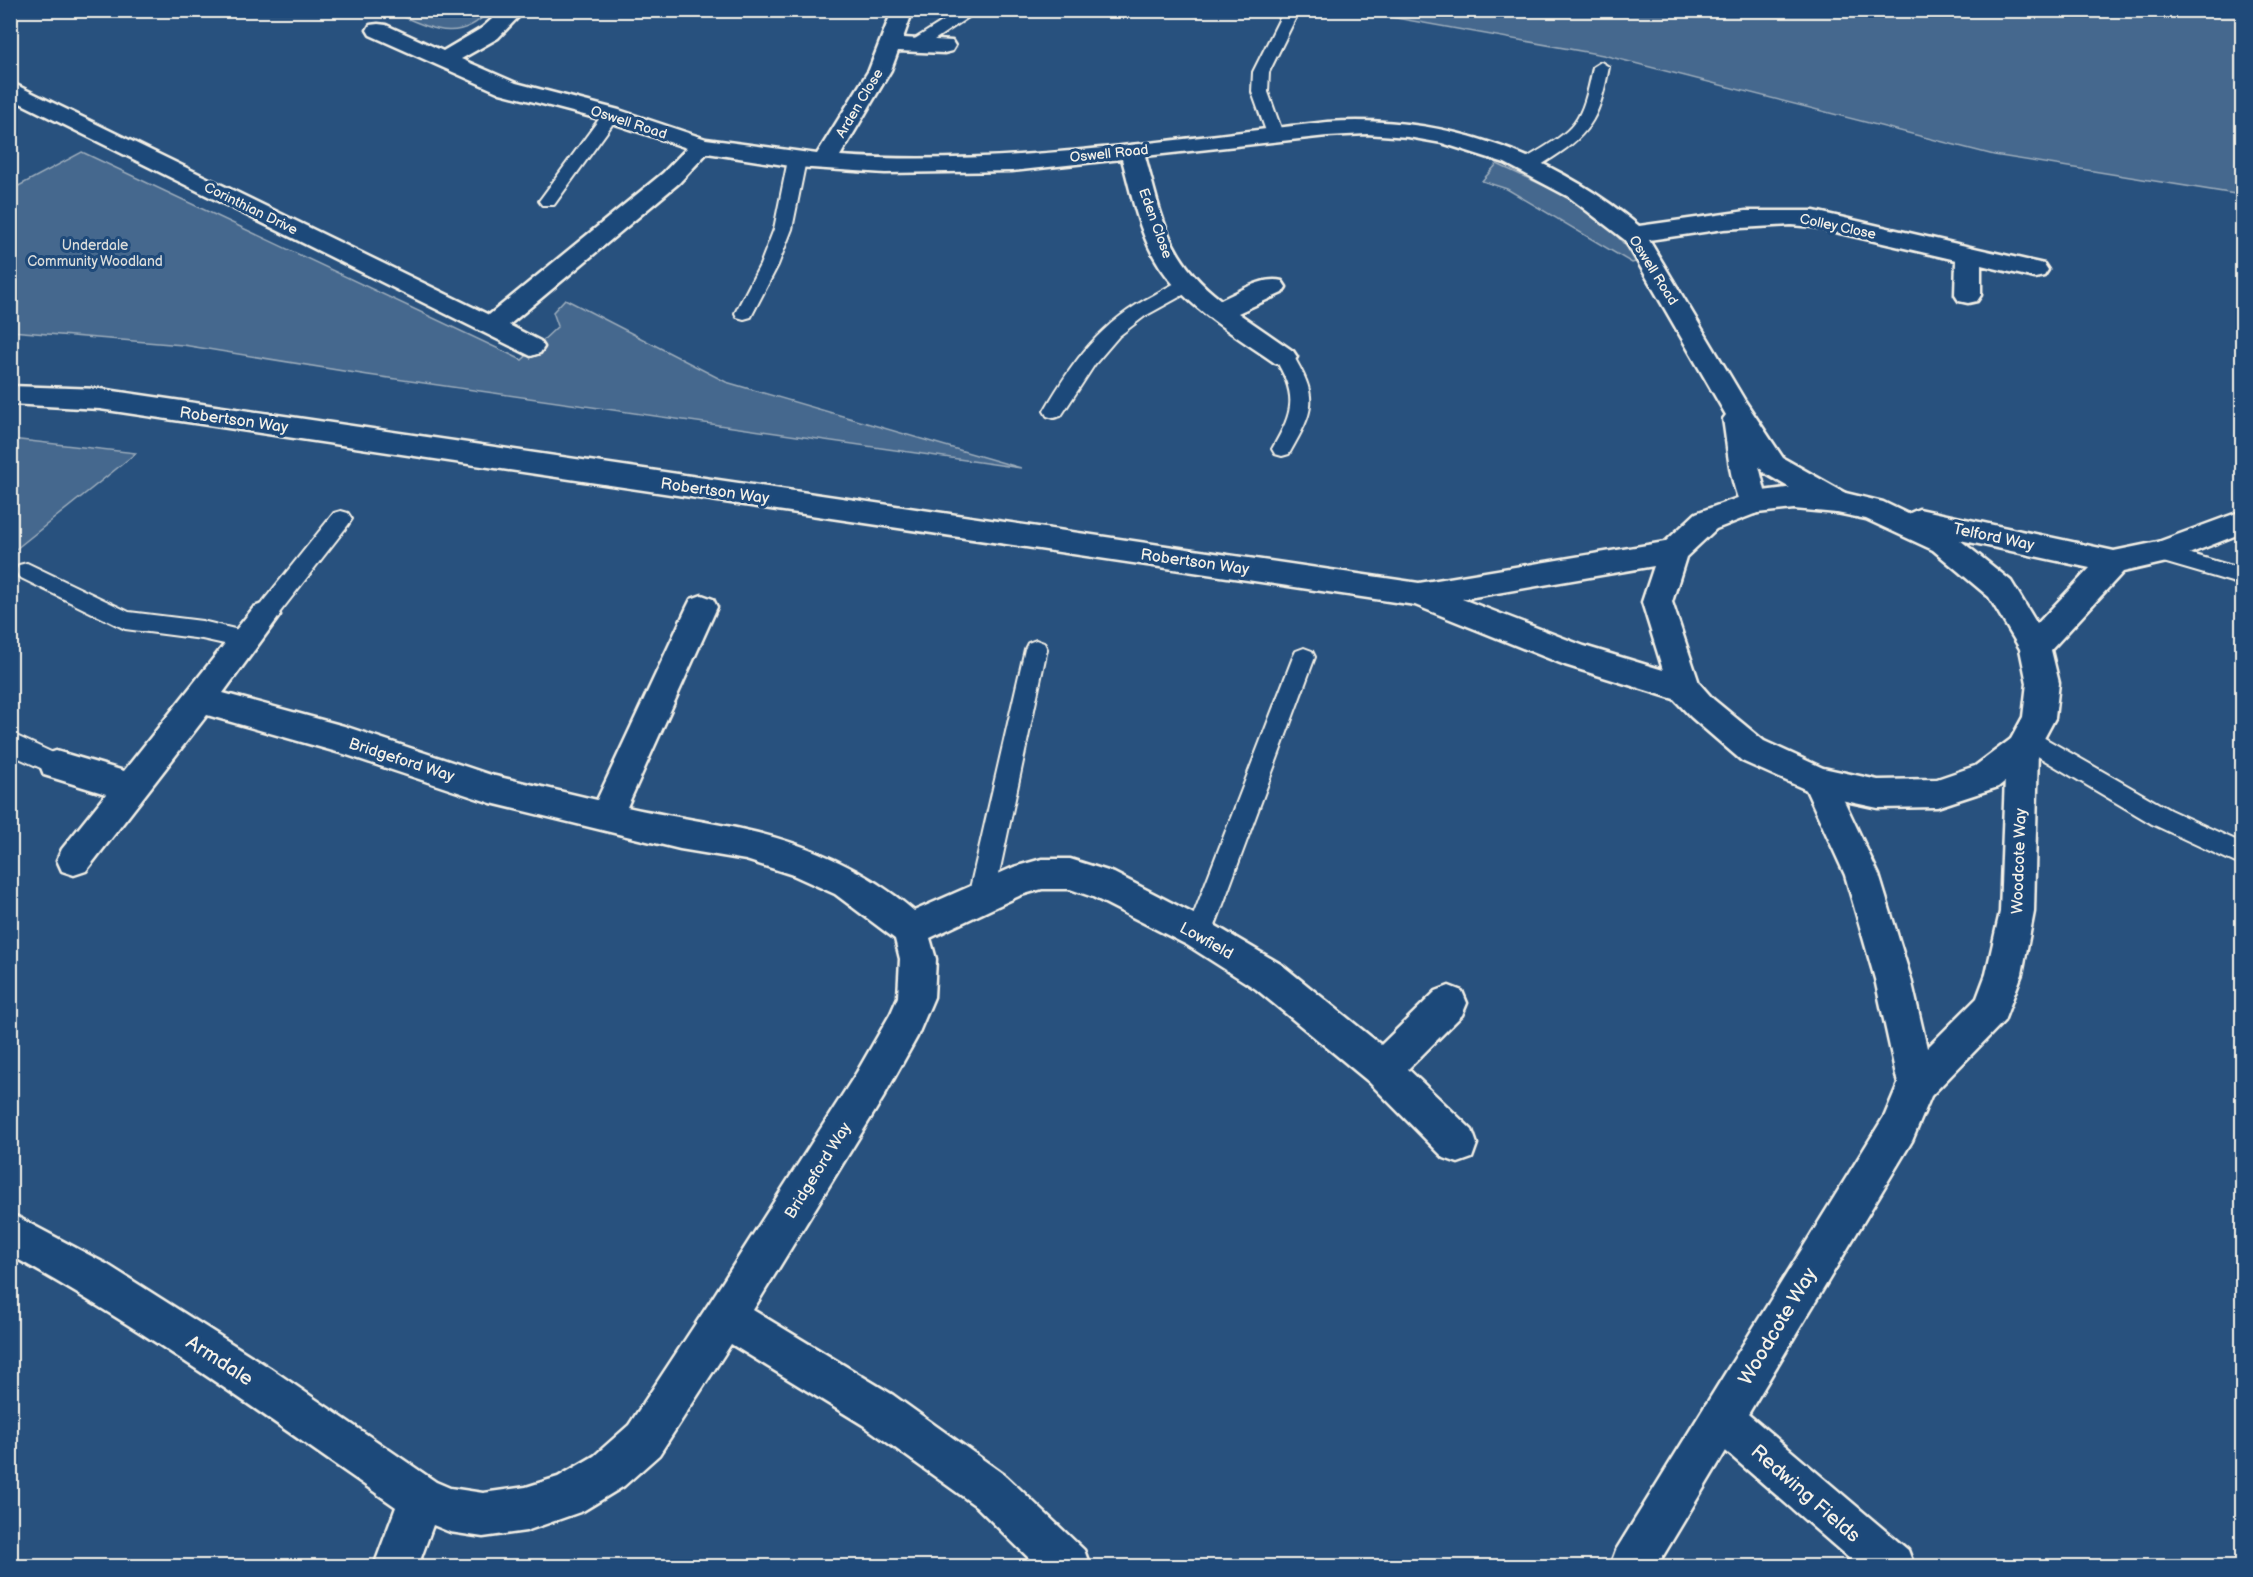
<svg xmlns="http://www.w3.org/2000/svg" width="2253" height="1577" viewBox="0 0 2253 1577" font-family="'Balsamiq Sans',sans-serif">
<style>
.green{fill:#45688e;stroke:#9cacbb;stroke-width:1.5}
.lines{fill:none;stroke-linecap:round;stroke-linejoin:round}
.service-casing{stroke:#f4f1e8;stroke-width:4}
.minor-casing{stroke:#f4f1e8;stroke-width:5}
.tertiary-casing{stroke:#f4f1e8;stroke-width:5}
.primary-casing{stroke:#f4f1e8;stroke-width:5}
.service{fill:#1f4a7a;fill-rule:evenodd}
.minor{fill:#1f4a7a;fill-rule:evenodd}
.tertiary{fill:#1f4a7a;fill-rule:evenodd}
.primary{fill:#1f4a7a;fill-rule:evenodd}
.labels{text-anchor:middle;stroke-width:6;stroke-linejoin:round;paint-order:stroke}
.far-street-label{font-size:14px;fill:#f4f1e8;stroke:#1f4a7a}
.far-park-label{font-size:14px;fill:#dadcda;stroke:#1f4a7a}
.street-label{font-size:16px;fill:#f4f1e8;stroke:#1f4a7a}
.near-street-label{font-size:20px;fill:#f4f1e8;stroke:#1f4a7a}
</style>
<rect width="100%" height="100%" fill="#28517e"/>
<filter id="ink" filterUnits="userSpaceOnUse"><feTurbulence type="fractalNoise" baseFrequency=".0167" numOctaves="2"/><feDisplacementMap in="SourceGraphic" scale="12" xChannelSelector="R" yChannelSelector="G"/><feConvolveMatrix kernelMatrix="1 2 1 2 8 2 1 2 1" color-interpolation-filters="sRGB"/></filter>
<g filter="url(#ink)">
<path class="green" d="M 415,10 L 489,10 L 489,11 C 462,41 436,31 404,17 Z
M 1357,11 L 2242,11 L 2242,195 L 1994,155 L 1603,55 Z
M 82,152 L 522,360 L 558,326 L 553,312 L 565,299 L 726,382 L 1021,468 L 368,375 L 183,345 L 11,331 L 11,190 Z
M 1497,164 L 1577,201 L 1611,229 L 1639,261 L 1632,263 L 1507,189 L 1482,181 Z
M 11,439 L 136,453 L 11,553 Z"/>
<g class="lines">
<defs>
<path id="service" d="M 961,10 L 979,10 L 922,48 L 910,48 L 908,45 L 910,42 Z
M 1284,10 L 1299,11 L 1269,72 L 1268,92 L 1283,134 L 1275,139 L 1267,134 L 1252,92 L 1253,72 Z
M 1601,62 L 1609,67 C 1600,113 1593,133 1552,158 C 1542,164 1533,172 1522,169 L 1519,165 L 1522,161 C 1574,129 1581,129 1593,67 Z
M 611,110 L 619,115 L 554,205 L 542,205 L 539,201 L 542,197 L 605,111 Z
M 797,155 L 803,156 L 806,160 L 792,229 L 778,265 L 753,313 L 751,317 L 744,319 L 737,317 L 735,313 L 760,265 L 774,229 L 788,160 L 791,156 Z
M 1187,279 L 1194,281 L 1196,285 L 1194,289 L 1145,316 L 1119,336 L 1095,364 L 1061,416 L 1054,418 L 1047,416 L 1044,411 C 1073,361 1101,322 1154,295 C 1164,289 1175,282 1187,279 Z
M 1284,350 L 1291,352 C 1319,398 1315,409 1289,454 L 1282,456 L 1275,454 L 1272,449 C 1294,411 1298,396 1274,357 L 1277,352 Z
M 341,511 L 348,513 L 352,519 L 348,525 L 273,621 L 265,624 L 257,621 L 254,615 L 257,609 L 334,513 Z
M 2161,545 L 2242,569 L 2242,585 L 2153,559 L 2150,553 L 2153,547 Z
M 27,563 L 129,612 L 202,621 L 255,634 L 258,640 L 255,646 L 247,649 L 202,639 L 125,629 L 19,577 L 16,571 L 19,565 Z
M 1036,640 L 1044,643 L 1047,649 L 994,897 L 990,905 L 981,908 L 972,905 L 968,897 L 1025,649 L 1028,643 Z
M 1304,648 L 1312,651 L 1315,657 L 1212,934 L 1208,942 L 1199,946 L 1190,942 L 1186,934 L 1293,657 L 1296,651 Z
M 2027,728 L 2170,810 L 2242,843 L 2242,866 L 2152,824 L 2019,745 L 2015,738 L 2019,731 Z
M 10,733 L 64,758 L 68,765 L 64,772 L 56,775 L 10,754 Z"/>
<path id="minor" d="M 502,10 L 525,10 L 498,38 L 461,59 L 516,83 L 619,110 L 706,139 L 817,154 L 869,70 L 892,11 L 913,10 L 903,38 L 952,41 L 955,46 L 952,51 L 944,53 L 898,51 L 891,70 L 840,156 C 1003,167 1165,140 1327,122 C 1442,114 1551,153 1639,226 L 1746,211 L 1814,211 L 2035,262 L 2044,264 L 2048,270 L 2044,276 L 2035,278 L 1981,265 L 1981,295 L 1977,301 L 1968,303 L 1959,301 L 1955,295 L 1956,260 L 1814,227 L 1791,225 L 1724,229 L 1649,240 L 1745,401 L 1783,458 L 1847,494 L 1851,502 L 1847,510 L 1837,513 L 1827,510 L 1763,472 L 1759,466 L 1768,503 L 1764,511 L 1754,514 L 1744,511 C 1729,484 1728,448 1723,419 L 1726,415 L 1625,240 L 1569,197 L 1505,163 L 1442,143 L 1408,137 L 1367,134 L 1327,136 L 1145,156 C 1162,217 1167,259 1221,300 C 1239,292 1262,276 1282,281 L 1286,287 L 1282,293 L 1238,313 L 1293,351 L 1297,357 L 1293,363 L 1284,366 L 1275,363 C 1228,330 1174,301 1149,247 C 1136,219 1130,188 1122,159 L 1012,171 L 885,173 L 797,167 L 707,153 L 679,183 L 509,325 L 540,341 L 544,347 L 540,353 L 531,356 L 10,98 L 10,82 L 489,315 L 663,173 L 687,148 L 603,120 L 500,93 L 370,35 L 367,30 L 370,25 L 378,24 L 386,25 L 443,51 L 482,28 Z
M 702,595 L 713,599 L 717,607 L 627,807 C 666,816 706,821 745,830 C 806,843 867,870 914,911 L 1014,867 L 1042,859 L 1070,859 L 1114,873 L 1211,923 L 1282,965 L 1381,1045 L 1436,991 L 1449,986 L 1462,991 L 1467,1003 L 1462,1015 L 1408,1069 L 1472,1130 L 1477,1144 L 1472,1158 L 1458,1163 L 1444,1158 L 1369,1082 L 1256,989 L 1187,945 L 1093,897 L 1070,889 L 1042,889 L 1021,895 L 930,938 L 936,959 L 934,997 L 917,1037 L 883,1098 L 753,1310 L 893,1395 L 1006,1476 L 1084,1550 L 1090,1566 L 1037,1566 L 976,1506 L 863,1425 L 731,1344 L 659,1455 L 624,1486 L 583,1511 L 526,1531 L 483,1537 L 450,1532 L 433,1525 L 418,1566 L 374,1566 L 396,1507 C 270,1419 145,1329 10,1255 L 10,1213 L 108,1265 L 270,1368 L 436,1482 L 450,1488 L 483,1493 L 526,1487 L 558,1477 L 594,1456 L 629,1425 L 710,1302 L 857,1072 L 891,1013 L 898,997 L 900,959 L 895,939 L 835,894 L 793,875 L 746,860 L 680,849 L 491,803 L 344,754 L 207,715 L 86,871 L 74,875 L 62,871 L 57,860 L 62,849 L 106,794 L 44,775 L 40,765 L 44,755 L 56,751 L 124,771 L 254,607 L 265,603 L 276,607 L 280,615 L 223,693 L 344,726 L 491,775 L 597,800 L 687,607 L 691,599 Z
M 1721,1398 L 1736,1404 L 1908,1550 L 1914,1566 L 1858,1566 L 1706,1434 L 1700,1419 L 1706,1404 Z"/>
<path id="tertiary" d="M 2022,735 L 2033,739 L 2038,749 L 2034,912 L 2022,974 L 2004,1021 L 1931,1096 L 1912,1141 L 1657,1566 L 1610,1566 L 1616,1550 L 1885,1115 L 1898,1084 L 1875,979 L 1845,875 L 1802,781 L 1806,771 L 1818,767 L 1830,771 L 1879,875 L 1911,979 L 1927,1048 L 1977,998 L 1986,974 L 2000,912 L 2006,749 L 2011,739 Z"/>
<path id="primary" d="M 10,386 L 100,389 L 1419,583 L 1665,542 L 1696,513 L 1754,492 L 1794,487 L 1837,491 L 1883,502 L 1908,514 L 1919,509 L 2114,551 L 2158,542 L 2242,511 L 2242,533 L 2171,561 L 2123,572 L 2051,650 L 2059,683 L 2055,718 L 2033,759 L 1998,787 L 1937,807 L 1878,808 L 1818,795 L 1742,761 L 1691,717 L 1674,699 L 1565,665 L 1415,605 L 100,409 L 10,404 ZM 1794,509 L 1837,513 L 1866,519 L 1933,550 L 1989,597 L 2020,649 L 2027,683 L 2023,717 L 2011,739 L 1975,766 L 1937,779 L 1878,780 L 1823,768 L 1764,741 L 1713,699 L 1699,683 L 1672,602 L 1686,557 L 1716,529 L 1757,513 ZM 1960,540 L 2090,568 L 2037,624 L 2011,581 ZM 1654,566 L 1642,602 L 1663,670 L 1584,646 L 1462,599 Z"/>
</defs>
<use href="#service" class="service-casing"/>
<use href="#minor" class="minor-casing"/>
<use href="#tertiary" class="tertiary-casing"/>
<use href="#primary" class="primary-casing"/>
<use href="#service" class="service"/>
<use href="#minor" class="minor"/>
<use href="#tertiary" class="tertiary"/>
<use href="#primary" class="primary"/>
</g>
</g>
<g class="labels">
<g class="far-street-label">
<text transform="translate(859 103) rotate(-59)" y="5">Arden Close</text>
<text transform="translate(629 122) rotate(18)" y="5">Oswell Road</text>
<text transform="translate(1109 153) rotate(-6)" y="5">Oswell Road</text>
<text transform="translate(251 208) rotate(26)" y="5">Corinthian Drive</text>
<text transform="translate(1156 223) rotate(70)" y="5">Eden Close</text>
<text transform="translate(1838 226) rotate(12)" y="5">Colley Close</text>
<text transform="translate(1654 270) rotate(58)" y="5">Oswell Road</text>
</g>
<g class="far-park-label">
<text x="95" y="250">Underdale<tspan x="95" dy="16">Community Woodland</tspan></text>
</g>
<g class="street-label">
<text transform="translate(234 419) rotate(8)" y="6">Robertson Way</text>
<text transform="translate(715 490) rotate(8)" y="6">Robertson Way</text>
<text transform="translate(1994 536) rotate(12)" y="6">Telford Way</text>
<text transform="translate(1195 561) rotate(8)" y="6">Robertson Way</text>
<text transform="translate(402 759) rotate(18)" y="6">Bridgeford Way</text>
<text transform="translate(2018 861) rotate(-88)" y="6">Woodcote Way</text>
<text transform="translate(1207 940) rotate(29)" y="6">Lowfield</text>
<text transform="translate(817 1170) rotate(-58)" y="6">Bridgeford Way</text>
</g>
<g class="near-street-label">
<text transform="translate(1777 1326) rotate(-59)" y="7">Woodcote Way</text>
<text transform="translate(220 1360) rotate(33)" y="7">Armdale</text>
<text transform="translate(1806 1493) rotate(41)" y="7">Redwing Fields</text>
</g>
</g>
<rect width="2253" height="1577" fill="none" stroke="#1f4a7a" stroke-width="36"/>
<rect x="18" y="18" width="2217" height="1541" fill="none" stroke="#f4f1e8" stroke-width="2" filter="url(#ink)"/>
</svg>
